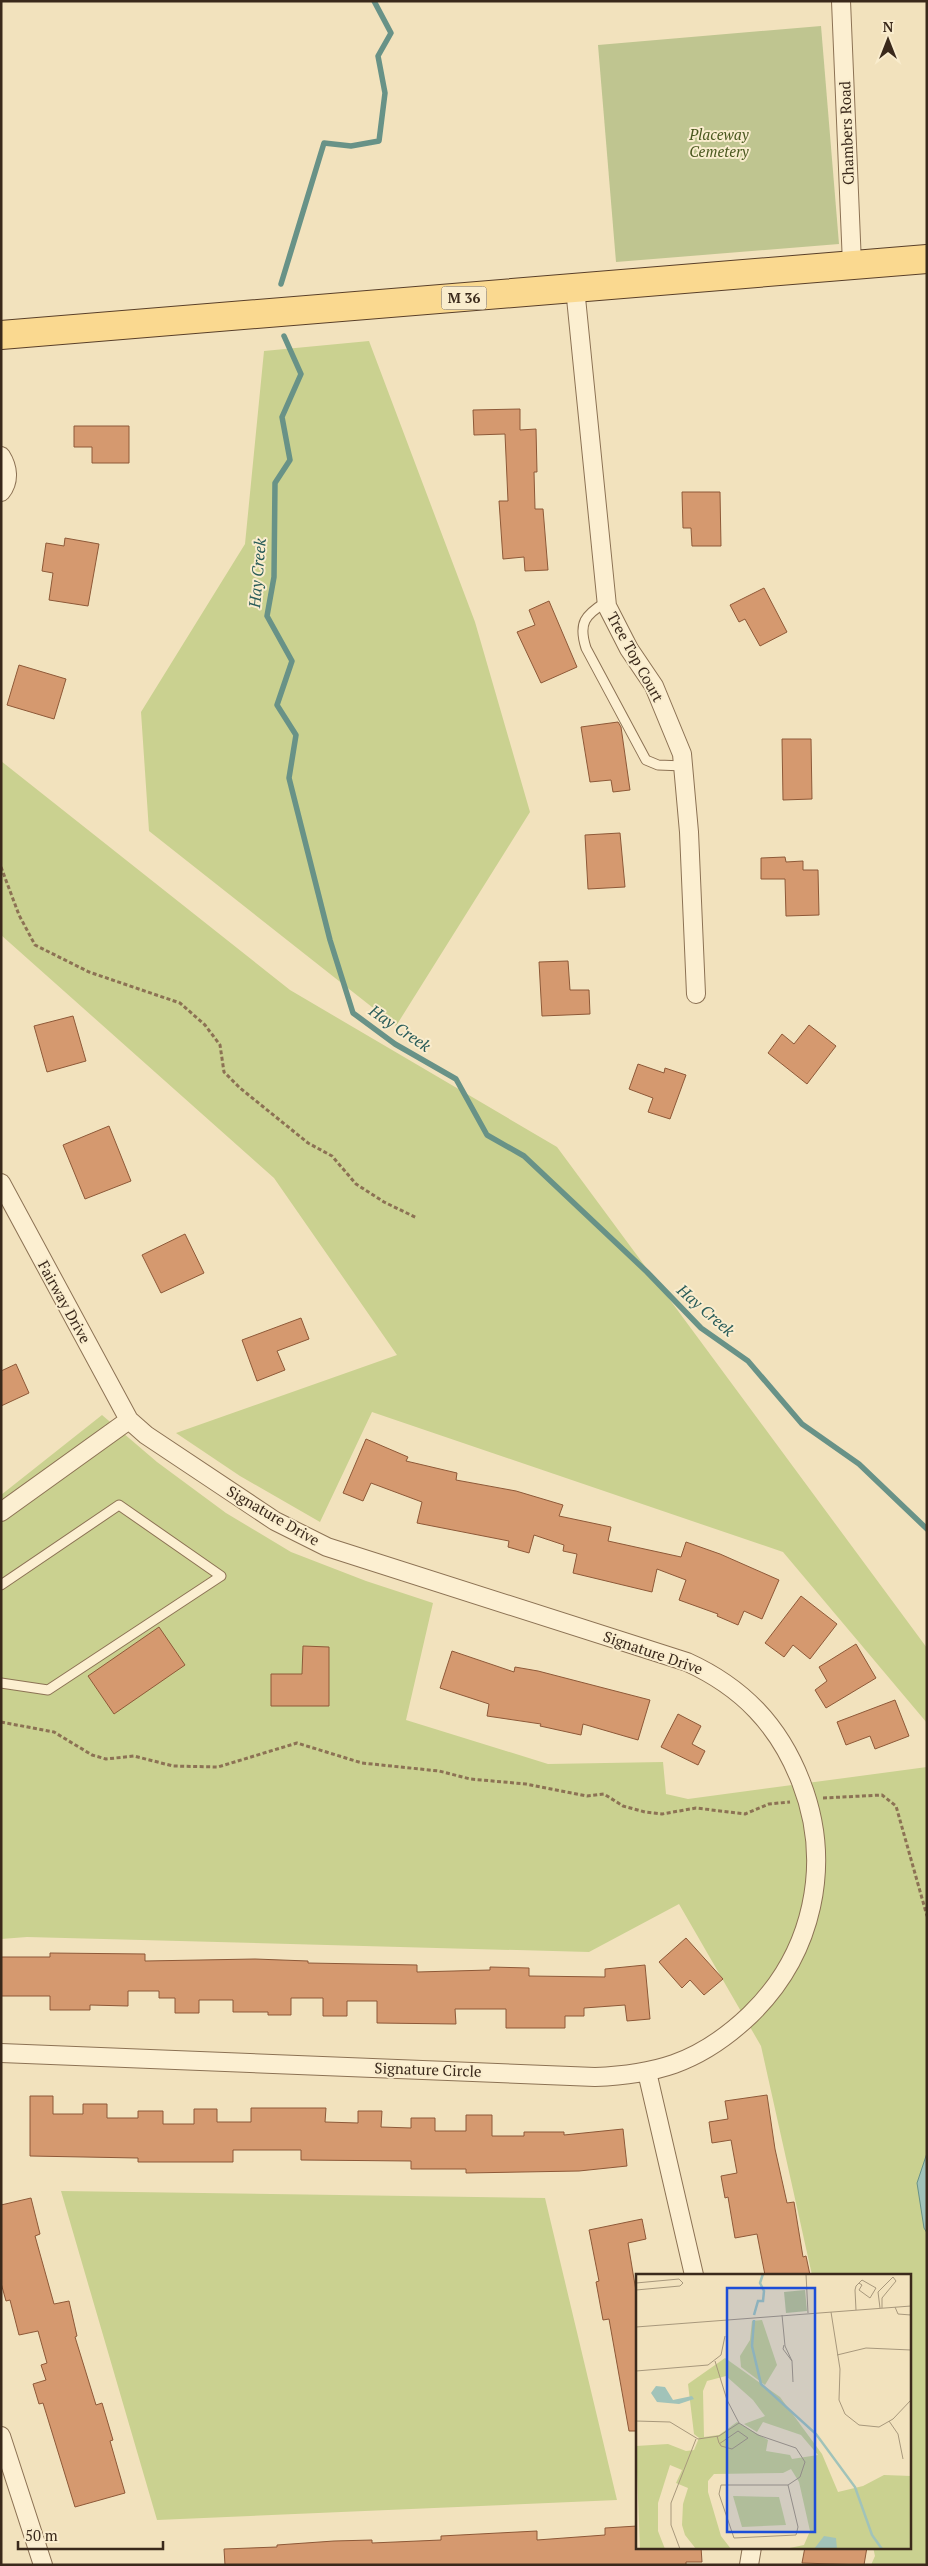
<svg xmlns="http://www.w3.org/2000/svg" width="928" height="2566" viewBox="0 0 928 2566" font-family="'PT Serif',serif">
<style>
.green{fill:#cad190}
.cemetery{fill:#bfc590}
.water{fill:#a1c3b9;stroke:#689287}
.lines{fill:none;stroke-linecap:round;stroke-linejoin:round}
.stream{stroke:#689287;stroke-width:5.5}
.building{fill:#d5996f;stroke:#8e5938}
.service-casing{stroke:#8c7254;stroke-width:11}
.minor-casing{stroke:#8c7254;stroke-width:20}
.primary-casing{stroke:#593f29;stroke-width:30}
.path{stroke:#8c7254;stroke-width:3;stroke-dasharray:4 2.5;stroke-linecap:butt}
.service{stroke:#fcefd1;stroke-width:9}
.minor{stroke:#fcefd1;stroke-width:18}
.primary{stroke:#fad990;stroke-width:28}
.labels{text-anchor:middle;stroke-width:4;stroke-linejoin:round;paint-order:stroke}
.shield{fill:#f9eccd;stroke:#736450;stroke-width:1}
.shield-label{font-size:14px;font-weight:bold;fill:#3a291b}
.street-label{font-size:15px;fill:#3a291b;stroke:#f9eccd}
.park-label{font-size:15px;font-style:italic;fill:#4a581f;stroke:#f9eccd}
.water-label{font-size:16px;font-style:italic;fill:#285b58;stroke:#f9eccd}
.inset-river{fill:none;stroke:#a1c3b9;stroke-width:2.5}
.inset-road{fill:none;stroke:#a8987c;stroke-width:1}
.view{fill:#1d4ed8;fill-opacity:0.15;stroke:#1d4ed8;stroke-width:2.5}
.inset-edge{fill:none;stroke:#3a291b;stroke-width:2.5}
</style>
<rect width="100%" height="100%" fill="#f2e2bd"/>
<path class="green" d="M 369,341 L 475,622 L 530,812 L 396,1026 L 149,831 L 141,712 L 245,544 L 264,351 Z
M 1,761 L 290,990 L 557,1147 L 927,1648 L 927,1723 L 783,1552 L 372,1412 L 320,1522 L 240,1476 L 176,1433 L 397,1355 L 274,1178 L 1,935 Z
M 102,1415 L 157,1462 L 226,1513 L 291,1552 L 366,1581 L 433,1603 L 406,1720 L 548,1764 L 663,1762 L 666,1794 L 688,1799 L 927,1767 L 927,2565 L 871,2565 L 875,2556 L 873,2547 L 909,2547 L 909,2275 L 812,2275 L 761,2046 L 679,1904 L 589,1952 L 27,1937 L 1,1939 L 1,1495 Z
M 61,2191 L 545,2198 L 617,2500 L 157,2520 Z"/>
<path class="cemetery" d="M 821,26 L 839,244 L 616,262 L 598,45 Z"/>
<path class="water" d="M 927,2153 L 927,2233 L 924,2228 L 917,2183 Z"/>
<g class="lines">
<path class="stream" d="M 281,284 L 324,143 L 351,146 L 379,141 L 385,93 L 378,56 L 391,33 L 374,1
M 284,336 L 301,374 L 282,417 L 290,460 L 275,483 L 274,577 L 267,616 L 292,661 L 277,705 L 296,735 L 289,778 L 330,940 L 353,1013 L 395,1044 L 456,1079 L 487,1135 L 524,1156 L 647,1272 L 701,1328 L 748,1361 L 802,1424 L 859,1464 L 927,1529"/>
</g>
<path class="building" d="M 520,409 L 520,430 L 536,429 L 537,472 L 534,472 L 535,509 L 543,509 L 548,570 L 525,571 L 524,557 L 503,559 L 499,501 L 508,501 L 505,434 L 474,435 L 473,410 Z
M 74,426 L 129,426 L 129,463 L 92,463 L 92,447 L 74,447 Z
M 682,492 L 720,492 L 721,546 L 692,546 L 691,528 L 683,528 Z
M 65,538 L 99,544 L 88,606 L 49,600 L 53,573 L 42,571 L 46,543 L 64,546 Z
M 764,588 L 787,632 L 760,646 L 745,619 L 739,622 L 730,605 Z
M 549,601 L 577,667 L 541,683 L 517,632 L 535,625 L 529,610 Z
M 19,665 L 66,679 L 54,719 L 7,705 Z
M 618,722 L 621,727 L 630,790 L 613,792 L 611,780 L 590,782 L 581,727 Z
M 782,739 L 811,739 L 812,799 L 783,800 Z
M 620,833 L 625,887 L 588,889 L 585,835 Z
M 785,857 L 786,862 L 803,861 L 803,870 L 818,870 L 819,915 L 786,916 L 785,879 L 761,879 L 761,858 Z
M 568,961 L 570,990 L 589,990 L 590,1014 L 542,1016 L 539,962 Z
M 73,1016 L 86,1061 L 47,1072 L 34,1026 Z
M 809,1025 L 836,1046 L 807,1084 L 768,1053 L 782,1034 L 794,1044 Z
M 638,1064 L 664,1073 L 665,1068 L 686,1075 L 670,1119 L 648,1112 L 653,1098 L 629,1089 Z
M 109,1126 L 131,1181 L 85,1199 L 63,1145 Z
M 185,1234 L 204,1273 L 161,1293 L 142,1255 Z
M 301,1318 L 309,1339 L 277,1351 L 285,1370 L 257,1381 L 242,1340 Z
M 16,1364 L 29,1393 L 1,1406 L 1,1371 Z
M 366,1439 L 408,1457 L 406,1461 L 457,1473 L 456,1480 L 516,1491 L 563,1505 L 559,1516 L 611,1527 L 608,1541 L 681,1557 L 686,1542 L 720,1554 L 779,1580 L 762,1619 L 744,1611 L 738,1625 L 717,1616 L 718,1614 L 679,1600 L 686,1580 L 657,1569 L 652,1592 L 573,1573 L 577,1554 L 563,1551 L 564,1545 L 534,1535 L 529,1553 L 508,1547 L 509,1541 L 417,1523 L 422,1502 L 371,1483 L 363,1501 L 343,1493 Z
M 801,1596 L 837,1624 L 810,1659 L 793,1645 L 784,1657 L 765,1643 Z
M 159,1627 L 185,1665 L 114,1714 L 88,1676 Z
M 856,1644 L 876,1678 L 826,1708 L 815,1690 L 827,1681 L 819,1667 Z
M 303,1646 L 329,1647 L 329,1706 L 271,1706 L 271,1674 L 302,1674 Z
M 452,1651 L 514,1672 L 515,1667 L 538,1671 L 650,1700 L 638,1740 L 583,1724 L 581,1735 L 540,1726 L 541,1724 L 487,1716 L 489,1704 L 440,1688 Z
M 895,1700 L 909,1736 L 875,1749 L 870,1736 L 846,1745 L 837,1722 Z
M 678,1714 L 701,1726 L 692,1744 L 705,1751 L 698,1765 L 661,1747 Z
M 686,1938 L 723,1979 L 704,1995 L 690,1980 L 682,1988 L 659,1962 Z
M 50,1953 L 145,1954 L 145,1961 L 255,1959 L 308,1961 L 308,1963 L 417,1965 L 417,1972 L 490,1970 L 490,1967 L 529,1968 L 529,1976 L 605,1977 L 605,1969 L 645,1965 L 650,2019 L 627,2021 L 625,2005 L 584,2008 L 584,2016 L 565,2016 L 565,2028 L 506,2028 L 506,2009 L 455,2009 L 456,2024 L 377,2023 L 377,2001 L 347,2001 L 347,2016 L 323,2016 L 323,1998 L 291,1998 L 291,2015 L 268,2015 L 268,2012 L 233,2012 L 233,2000 L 199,2000 L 199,2013 L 175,2013 L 175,1998 L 159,1998 L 159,1991 L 128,1991 L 128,2006 L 90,2005 L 90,2010 L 50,2010 L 50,1996 L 1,1996 L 1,1957 L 50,1957 Z
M 767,2095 L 775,2149 L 787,2203 L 794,2202 L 803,2257 L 806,2256 L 810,2275 L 765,2275 L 757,2234 L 735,2238 L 728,2197 L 725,2198 L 721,2176 L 737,2173 L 731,2140 L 712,2143 L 709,2122 L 728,2119 L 725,2101 Z
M 30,2096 L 53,2096 L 53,2114 L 83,2114 L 83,2104 L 107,2104 L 107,2118 L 138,2118 L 138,2111 L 163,2111 L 163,2124 L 194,2124 L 194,2109 L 217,2109 L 217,2122 L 251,2122 L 251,2108 L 326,2108 L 325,2122 L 358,2123 L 358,2111 L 382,2111 L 381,2127 L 411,2128 L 411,2118 L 435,2118 L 435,2131 L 466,2131 L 466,2115 L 492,2115 L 492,2136 L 524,2136 L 524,2132 L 564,2132 L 564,2135 L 623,2129 L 627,2166 L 579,2171 L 466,2173 L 466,2169 L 411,2169 L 411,2161 L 301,2160 L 301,2150 L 233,2150 L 233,2162 L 138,2162 L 138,2158 L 30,2156 Z
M 31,2198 L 40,2234 L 35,2236 L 54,2304 L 69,2301 L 77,2336 L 75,2337 L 96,2405 L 102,2403 L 113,2440 L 110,2441 L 125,2493 L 75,2507 L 43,2403 L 39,2404 L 33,2384 L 46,2380 L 41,2365 L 47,2363 L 38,2331 L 19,2335 L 10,2300 L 6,2301 L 1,2283 L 1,2205 Z
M 642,2219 L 646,2239 L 628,2243 L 637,2297 L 637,2431 L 629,2431 L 609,2319 L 603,2320 L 596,2282 L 599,2281 L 589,2230 Z
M 637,2526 L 637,2547 L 701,2547 L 702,2562 L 686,2562 L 686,2565 L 225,2565 L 224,2549 L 277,2547 L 277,2545 L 334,2541 L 372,2540 L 372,2543 L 441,2540 L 441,2536 L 537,2531 L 537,2540 L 605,2535 L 605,2528 Z
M 805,2547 L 867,2547 L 864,2565 L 802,2563 Z"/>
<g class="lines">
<defs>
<path id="service" d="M 606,602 C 585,615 578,623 586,648 L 646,760 L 658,765 L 684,766
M 1,1585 L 119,1505 L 221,1576 L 48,1690 L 1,1683"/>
<path id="minor" d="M 841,1 L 852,264
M 575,288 L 607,606 L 629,649 L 654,686 L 682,754 L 689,832 L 696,994
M 1,456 C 8,467 10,481 1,492
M 1,1183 L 129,1420 L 146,1435 L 275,1521 L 327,1547 L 687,1662 C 742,1687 779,1725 801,1782 C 833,1864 813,1954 750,2015 C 728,2036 702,2054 674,2064 C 648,2073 623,2076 595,2077 L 1,2053
M 1,1512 L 129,1420
M 647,2072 L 694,2275
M 1,2436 L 43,2565
M 749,2565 L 752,2547"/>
<path id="primary" d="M 1,335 L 927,259"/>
</defs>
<use href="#service" class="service-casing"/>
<use href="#minor" class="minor-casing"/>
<use href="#primary" class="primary-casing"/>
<path class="path" d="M 1,867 L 19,915 L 35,945 L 89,972 L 180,1003 L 205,1025 L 220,1045 L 224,1072 L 240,1088 L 308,1143 L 332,1156 L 356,1184 L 384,1202 L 417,1218
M 1,1722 L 54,1732 L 92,1755 L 106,1759 L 134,1756 L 173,1766 L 218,1767 L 297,1743 L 362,1763 L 439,1771 L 470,1779 L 526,1784 L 587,1796 L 604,1794 L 623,1806 L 645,1812 L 662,1814 L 696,1808 L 745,1814 L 769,1804 L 790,1802
M 823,1798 L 882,1795 L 896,1806 L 927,1916"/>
<use href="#service" class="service"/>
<use href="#minor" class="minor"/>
<use href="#primary" class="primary"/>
</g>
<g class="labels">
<rect class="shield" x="441.5" y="286.5" width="45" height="23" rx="4"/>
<g class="shield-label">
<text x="464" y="303">M 36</text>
</g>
<g class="street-label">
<text transform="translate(847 133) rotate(-92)" y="5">Chambers Road</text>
<text transform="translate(635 657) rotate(61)" y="5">Tree Top Court</text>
<text transform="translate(64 1302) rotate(61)" y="5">Fairway Drive</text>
<text transform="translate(273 1516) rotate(30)" y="5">Signature Drive</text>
<text transform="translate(653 1653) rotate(19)" y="5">Signature Drive</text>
<text transform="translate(428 2070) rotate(2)" y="5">Signature Circle</text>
</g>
<g class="park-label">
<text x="719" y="140">Placeway<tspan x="719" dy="17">Cemetery</tspan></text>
</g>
<g class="water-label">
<text transform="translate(257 573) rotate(-85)" y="6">Hay Creek</text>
<text transform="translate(400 1028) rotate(34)" y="6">Hay Creek</text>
<text transform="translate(706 1310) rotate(41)" y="6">Hay Creek</text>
</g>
</g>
<g transform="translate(636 2274)">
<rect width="275" height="275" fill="#f2e2bd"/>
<path d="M 126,46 L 141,91 L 129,111 L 105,93 L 104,82 L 114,66 L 116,47 ZM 89,84 L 144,123 L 186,180 L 202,218 L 227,212 L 248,201 L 275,202 L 275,275 L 149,275 L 168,271 L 174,257 L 163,208 L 155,195 L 147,199 L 78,200 L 72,207 L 72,218 L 85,262 L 95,275 L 60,275 L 49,261 L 46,251 L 47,230 L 52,214 L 40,209 L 46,196 L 34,191 L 22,229 L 22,257 L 29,275 L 4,275 L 0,172 L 32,170 L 50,177 L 58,176 L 63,164 L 58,160 L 52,110 ZM 90,102 L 117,126 L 129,142 L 108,150 L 121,158 L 127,148 L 165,161 L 182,181 L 156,185 L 154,181 L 130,177 L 132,166 L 101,148 L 83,161 L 68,163 L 67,117 L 71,107 ZM 97,222 L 143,223 L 150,251 L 106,253 Z" fill="#cad190" fill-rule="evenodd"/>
<path d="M 169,16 L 171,37 L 150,39 L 148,18 Z" fill="#bfc590"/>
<path d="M 20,112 L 29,113 L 37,126 L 56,122 L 58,125 L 43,130 L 21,128 L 15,119 ZM 188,262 L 200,264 L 201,275 L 178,275 Z" fill="#a1c3b9"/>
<path class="inset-river" d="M 118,41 L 122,27 L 127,27 L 128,17 L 124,9 L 127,0M 118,46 L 116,72 L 125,110 L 180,160 L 219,213 L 236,261 L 246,275"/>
<path class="inset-road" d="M 170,0 L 172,39M 0,9 L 43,5 L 47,9 L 44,12 L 0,16M 259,33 L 262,40 L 275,41M 244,34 L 242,18 L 257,3 L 260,7 L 246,24 L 246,34M 220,36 L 219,16 L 220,12 L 226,6 L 240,14 L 234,24 L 223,16 L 226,11 L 223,9M 195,38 L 204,95 L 203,126 L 209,140 L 223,151 L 243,153 L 257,145 L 275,126M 146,41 L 149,72 L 156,87 L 157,108M 0,53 L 275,32M 148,71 L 147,75 L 156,87M 201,81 L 230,74 L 275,76M 79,87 L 91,126 L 103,149 L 122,161 L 160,174 L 169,188 L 164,203 L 152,211 L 85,211 L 83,220 L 98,264 L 160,261 L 162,253 L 152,211M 0,97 L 72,91 L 85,81 L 89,62M 0,147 L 34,148 L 62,165 L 83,162 L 103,149M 253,147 L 262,160 L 267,185M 81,162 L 83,169 L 84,170 L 85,172 L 96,175 L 112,164 L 102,157 L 83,170M 44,275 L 35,251 L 35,229 L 60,165"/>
<path class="view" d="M 91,14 L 179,14 L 179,258 L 91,258 Z"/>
<rect width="275" height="275" class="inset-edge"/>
</g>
<rect width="928" height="2566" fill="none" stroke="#3a291b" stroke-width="5"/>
<g transform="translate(888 40)" stroke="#f9eccd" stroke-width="4" paint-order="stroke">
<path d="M0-4L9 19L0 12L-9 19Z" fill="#3a291b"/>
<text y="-8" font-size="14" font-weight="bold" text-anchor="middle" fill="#3a291b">N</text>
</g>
<path d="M18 2541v8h145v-8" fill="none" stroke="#3a291b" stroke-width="2.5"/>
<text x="25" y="2541" font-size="15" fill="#3a291b" stroke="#f9eccd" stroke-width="4" paint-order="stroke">50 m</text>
</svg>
